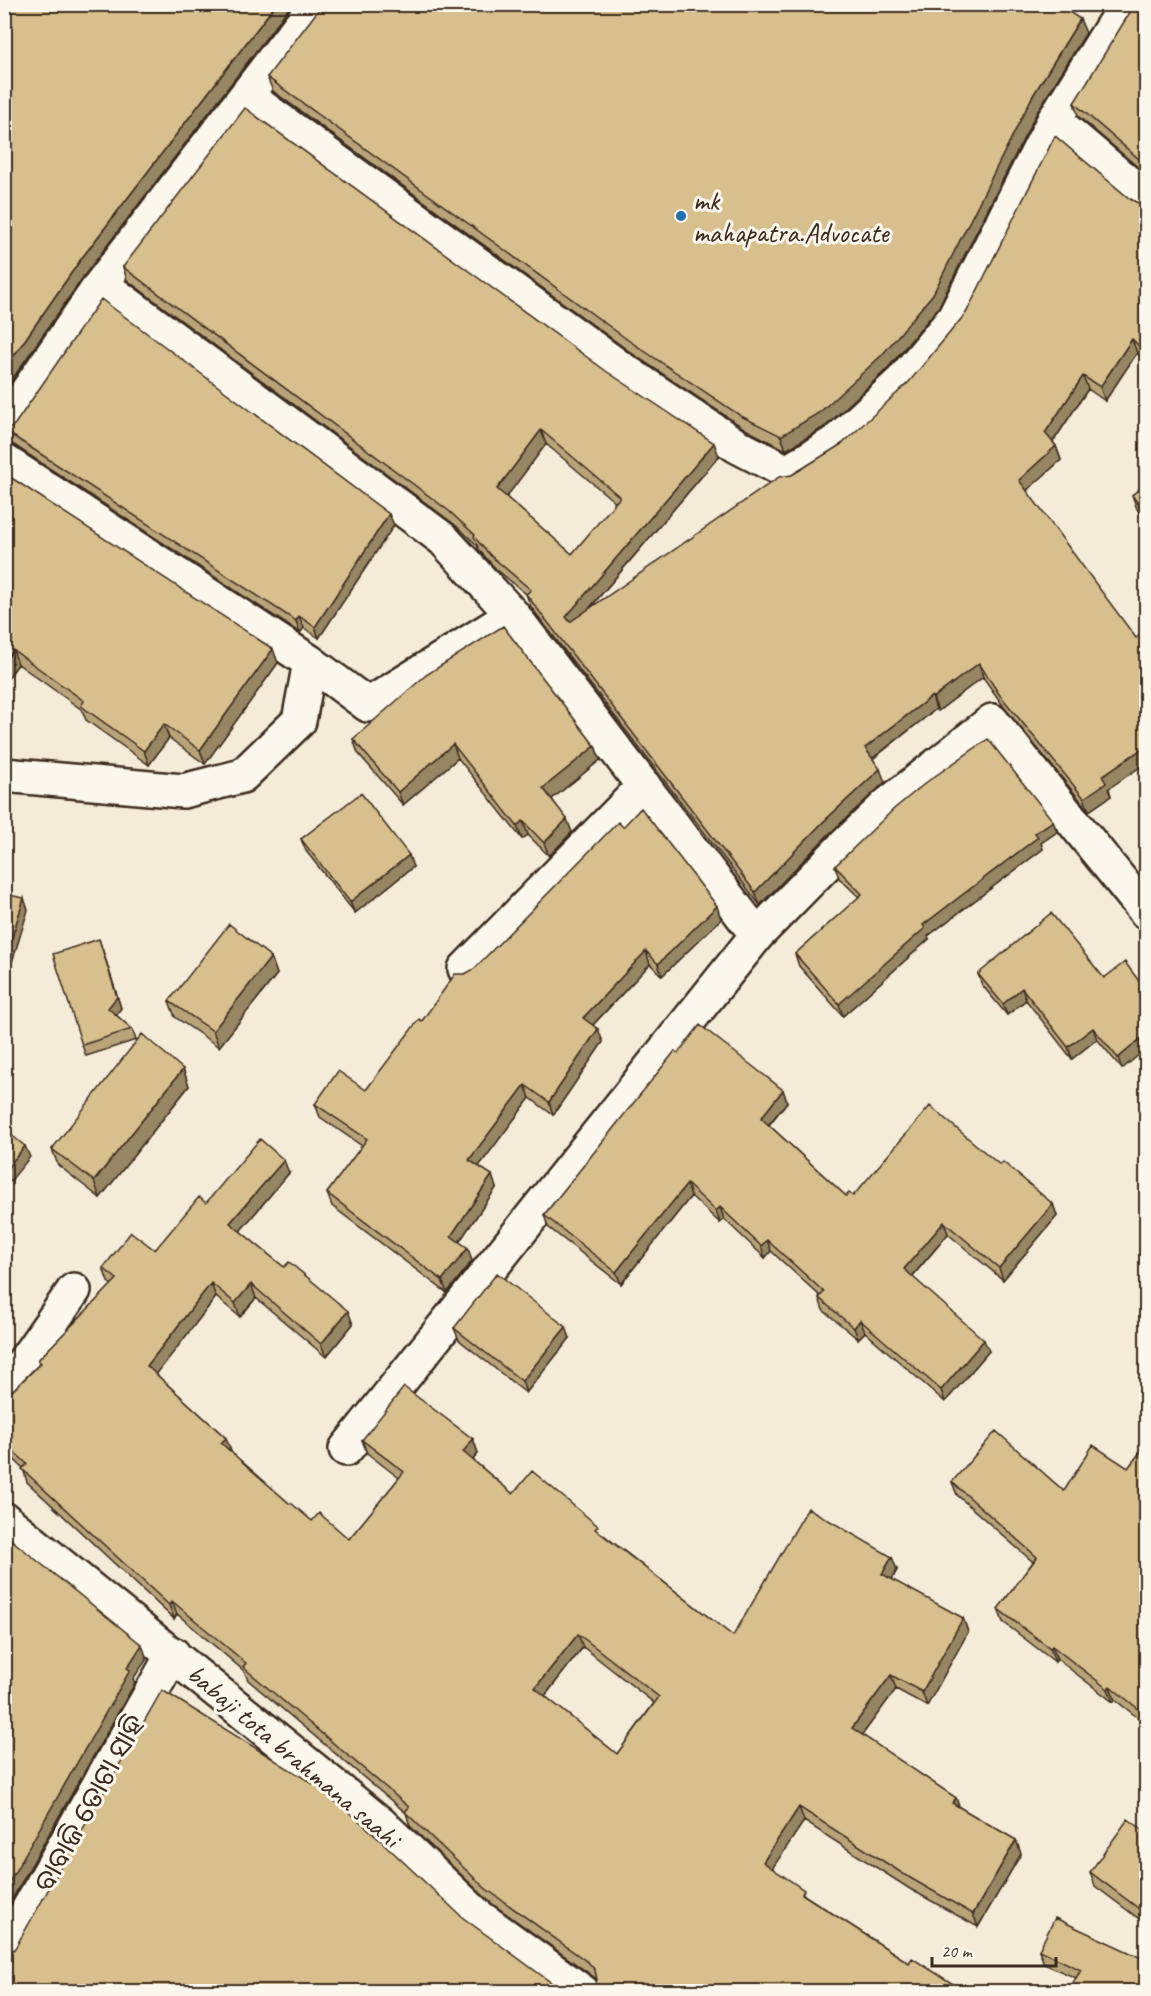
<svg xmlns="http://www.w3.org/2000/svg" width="1151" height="1996" viewBox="0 0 1151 1996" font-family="Caveat,'Noto Sans Oriya',sans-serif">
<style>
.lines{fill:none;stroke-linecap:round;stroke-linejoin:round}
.minor-casing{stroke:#3b2a1e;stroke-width:38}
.minor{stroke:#fbf7ec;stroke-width:33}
.wall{fill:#b9a47a;stroke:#3b2a1e;stroke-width:1.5;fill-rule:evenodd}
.shaded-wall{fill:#968663;stroke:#3b2a1e;stroke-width:1.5}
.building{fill:#d7bf8e;stroke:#3b2a1e;stroke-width:1.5;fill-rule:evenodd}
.poi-dot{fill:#1f6fb2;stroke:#fbf7ec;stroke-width:2}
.labels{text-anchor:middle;stroke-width:6;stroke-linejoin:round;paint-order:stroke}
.poi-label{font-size:28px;fill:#3b2a1e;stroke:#fbf7ec;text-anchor:start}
.street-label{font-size:28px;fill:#3b2a1e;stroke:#fbf7ec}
</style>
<rect width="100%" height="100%" fill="#f4ecd9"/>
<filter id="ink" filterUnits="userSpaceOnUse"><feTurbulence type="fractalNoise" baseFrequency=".0167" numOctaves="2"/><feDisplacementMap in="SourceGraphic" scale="12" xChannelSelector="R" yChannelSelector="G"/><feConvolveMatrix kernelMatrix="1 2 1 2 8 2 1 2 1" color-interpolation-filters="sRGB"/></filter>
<g filter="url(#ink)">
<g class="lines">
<defs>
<path id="minor" d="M 247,96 L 622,369 L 737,446 L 787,472 L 837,441 L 901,382 L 954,318 L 1054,120 L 1126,4
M 1054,120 L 1146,198
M 101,284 L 443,539 L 513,615 L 757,935
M 4,425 L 101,284 L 316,4
M 4,461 L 310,662 L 299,721 L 242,776 L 183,791 L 4,775
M 310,662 L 368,705 L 513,615
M 465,969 L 644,786
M 4,1390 L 74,1290
M 346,1449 L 757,935 L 841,849 L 887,805 L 992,721 L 1146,912
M 4,1519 L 380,1823 L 478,1916 L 583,1992
M 4,1952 L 173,1654"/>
</defs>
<use href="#minor" class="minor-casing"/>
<use href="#minor" class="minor"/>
</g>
<path class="wall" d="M 1146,4 L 1146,174 L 1078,116 L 1074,103 Z
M 1086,33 L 1037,112 L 938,308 L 887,369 L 826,426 L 786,450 L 747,430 L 633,354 L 273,91 L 267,77 Z
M 1130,199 L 1138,203 L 1146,202 L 1146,362 L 1137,353 L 1105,401 L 1088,389 L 1053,442 L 1056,446 L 1061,460 L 1027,490 L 1111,796 L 1089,811 L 1004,707 L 983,677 L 938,711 L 936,709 L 873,759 L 885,782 L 828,835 L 760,905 L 531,607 L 526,594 L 496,569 L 479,550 L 477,545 L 454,524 L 127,280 L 123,267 L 719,456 L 590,608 L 792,475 L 842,444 ZM 546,444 L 616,503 L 572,554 L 506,497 Z
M 4,431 L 394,525 L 319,638 L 304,628 L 300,633 L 14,445 L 7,443 L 4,435 Z
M 4,473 L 278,663 L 205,764 L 169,738 L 149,765 L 86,720 L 82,710 L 18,664 L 4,684 Z
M 1146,484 L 1146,522 L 1137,509 L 1132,495 Z
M 353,739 L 595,746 L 600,760 L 552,799 L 572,832 L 549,856 L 528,835 L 522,839 L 458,758 L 403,805 L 358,753 Z
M 1057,832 L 1041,843 L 1043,849 L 928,936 L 929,939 L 843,1016 L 799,966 L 795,954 L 859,897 L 839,878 L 835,866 Z
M 301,839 L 413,867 L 355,913 L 306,851 Z
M 721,919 L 662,976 L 650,964 L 593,1025 L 603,1042 L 553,1115 L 530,1098 L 479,1166 L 496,1188 L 459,1242 L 472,1261 L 447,1293 L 332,1206 L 327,1193 L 362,1146 L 320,1117 L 315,1104 L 366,1090 L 422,1021 L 465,974 Z
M 103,951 L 121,1008 L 116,1015 L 132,1029 L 136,1040 L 86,1056 L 82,1045 Z
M 271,957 L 277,974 L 219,1047 L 175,1017 L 169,1001 Z
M 978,974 L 1104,978 L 1122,1069 L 1097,1039 L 1072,1059 L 1026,1000 L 1007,1015 L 982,985 Z
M 678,1053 L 783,1090 L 787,1102 L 769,1125 L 846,1196 L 853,1196 L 1000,1165 L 1053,1204 L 1057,1216 L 1003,1280 L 948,1234 L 912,1277 L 989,1351 L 945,1402 L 865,1332 L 858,1339 L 823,1310 L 819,1298 L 820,1296 L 771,1251 L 765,1258 L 724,1219 L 720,1223 L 691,1196 L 621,1284 L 548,1227 L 544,1215 Z
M 183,1069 L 189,1086 L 100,1198 L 58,1165 L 52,1149 Z
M 289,1173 L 240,1231 L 353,1324 L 326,1357 L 256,1298 L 240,1317 L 216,1297 L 156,1374 L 226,1438 L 230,1452 L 290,1504 L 312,1521 L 349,1539 L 399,1478 L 367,1453 L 362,1440 L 473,1439 L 478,1453 L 473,1460 L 513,1494 L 601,1533 L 733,1636 L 897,1570 L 892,1580 L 963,1618 L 968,1632 L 927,1706 L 896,1689 L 862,1735 L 956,1798 L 959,1807 L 1016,1840 L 1021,1854 L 978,1927 L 910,1889 L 804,1821 L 772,1868 L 807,1897 L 909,1963 L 966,1992 L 593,1990 L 597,1980 L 594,1977 L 490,1902 L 410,1826 L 406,1813 L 248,1680 L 244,1671 L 177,1614 L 174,1619 L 27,1482 L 23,1468 L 4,1450 L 4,1399 L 39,1364 L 38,1360 L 112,1285 L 108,1282 L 103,1268 L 155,1250 L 206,1203 ZM 583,1647 L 654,1703 L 617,1754 L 545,1696 Z
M 454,1328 L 570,1338 L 526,1393 L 459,1340 Z
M 1146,1445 L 1146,1724 L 1115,1700 L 1113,1702 L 1057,1659 L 1055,1662 L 1003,1622 L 998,1609 L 1033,1562 L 957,1495 L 952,1482 L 1064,1491 L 1128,1468 Z
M 1146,1832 L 1146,1924 L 1095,1886 L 1090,1872 Z
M 1039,1950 L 1146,1960 L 1076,1978 L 1044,1964 Z"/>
<path class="shaded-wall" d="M 276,4 L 292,4 L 86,273 L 4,391 L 4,370 L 81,259 Z
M 1080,19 L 1086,33 L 1037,112 L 938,308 L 887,369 L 826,426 L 786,450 L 781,436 L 1032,97 Z
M 1132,339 L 1137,353 L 1105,401 L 1100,387 Z
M 1083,376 L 1088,389 L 1050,446 L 1045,433 Z
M 541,430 L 546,444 L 502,503 L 497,489 Z
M 714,443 L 719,456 L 570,631 L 566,617 Z
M 1056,446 L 1061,460 L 1024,493 L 1019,480 Z
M 389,514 L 394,525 L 319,638 L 315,627 Z
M 299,616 L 304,628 L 300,633 L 296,621 Z
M 273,649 L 278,663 L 205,764 L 200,750 Z
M 13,650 L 18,664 L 4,684 L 4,662 Z
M 979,663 L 983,677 L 938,711 L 933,698 Z
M 932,696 L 936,709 L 869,761 L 865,748 Z
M 164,724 L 169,738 L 149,765 L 144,751 Z
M 453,744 L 458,758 L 403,805 L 398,792 Z
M 595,746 L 600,760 L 548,802 L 543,788 Z
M 1146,746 L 1146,763 L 1108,789 L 1111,796 L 1089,811 L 1084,798 L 1102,776 Z
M 880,769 L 885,782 L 828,835 L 760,905 L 755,892 L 823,822 Z
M 567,819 L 572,832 L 549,856 L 544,843 Z
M 523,821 L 528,835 L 522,839 L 517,826 Z
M 1053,821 L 1057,832 L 1041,843 L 1043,849 L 928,936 L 929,939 L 843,1016 L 839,1004 L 923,925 L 1035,833 Z
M 409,855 L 413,867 L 355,913 L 350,902 Z
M 24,898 L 28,910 L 4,989 L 4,963 Z
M 717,906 L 721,919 L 662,976 L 658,964 Z
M 99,939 L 121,1008 L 112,1020 L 108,1008 Z
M 646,951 L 650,964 L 587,1031 L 583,1018 Z
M 271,957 L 277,974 L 219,1047 L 213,1031 Z
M 1022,988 L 1026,1000 L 1007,1015 L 1003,1004 Z
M 1093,1028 L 1097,1039 L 1072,1059 L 1068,1047 Z
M 598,1029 L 603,1042 L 553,1115 L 549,1102 Z
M 1146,1034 L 1146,1049 L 1122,1069 L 1118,1058 Z
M 183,1069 L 189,1086 L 100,1198 L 94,1181 Z
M 525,1085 L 530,1098 L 474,1173 L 469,1160 Z
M 783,1090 L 787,1102 L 765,1129 L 761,1118 Z
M 25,1146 L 30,1157 L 4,1189 L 4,1172 Z
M 284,1160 L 289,1173 L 235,1237 L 230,1223 Z
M 492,1175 L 496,1188 L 455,1248 L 451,1236 Z
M 687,1184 L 691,1196 L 621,1284 L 616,1272 Z
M 1053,1204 L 1057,1216 L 1003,1280 L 999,1268 Z
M 720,1207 L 724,1219 L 720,1223 L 716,1211 Z
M 944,1222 L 948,1234 L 908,1281 L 904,1269 Z
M 767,1240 L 771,1251 L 765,1258 L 761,1246 Z
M 468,1248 L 472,1261 L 447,1293 L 442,1280 Z
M 211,1283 L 216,1297 L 152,1380 L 147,1366 Z
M 251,1284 L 256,1298 L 240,1317 L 235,1303 Z
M 348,1311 L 353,1324 L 326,1357 L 321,1344 Z
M 860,1320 L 865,1332 L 858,1339 L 854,1328 Z
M 566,1327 L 570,1338 L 526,1393 L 522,1381 Z
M 984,1340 L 989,1351 L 945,1402 L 941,1390 Z
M 226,1438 L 231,1451 L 226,1457 L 221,1443 Z
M 473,1439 L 478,1453 L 468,1466 L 463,1452 Z
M 892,1557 L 897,1570 L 887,1588 L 882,1574 Z
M 172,1601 L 177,1614 L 174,1619 L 169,1605 Z
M 963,1618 L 968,1632 L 927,1706 L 922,1692 Z
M 578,1634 L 583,1647 L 540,1702 L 535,1688 Z
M 142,1645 L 147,1659 L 133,1679 L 135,1683 L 4,1913 L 4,1891 L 127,1668 Z
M 1052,1646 L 1057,1659 L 1055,1662 L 1050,1648 Z
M 891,1675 L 896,1689 L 857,1742 L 852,1728 Z
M 1110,1686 L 1115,1700 L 1113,1702 L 1108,1689 Z
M 956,1798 L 961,1811 L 952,1803 Z
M 799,1807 L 804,1821 L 768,1875 L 763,1862 Z
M 1016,1840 L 1021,1854 L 978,1927 L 973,1914 Z"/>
<path class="building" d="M 4,4 L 276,4 L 81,259 L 4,370 Z
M 323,4 L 1057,4 L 1080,19 L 1032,97 L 933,294 L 882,355 L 820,412 L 781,436 L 741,416 L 628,340 L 267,77 Z
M 1135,4 L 1146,4 L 1146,165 L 1074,103 Z
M 245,108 L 606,371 L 714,443 L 566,617 L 570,622 L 779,477 L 792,475 L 842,444 L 909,382 L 966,313 L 1055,136 L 1130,199 L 1138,203 L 1146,202 L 1146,353 L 1132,339 L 1100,387 L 1083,376 L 1045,433 L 1056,446 L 1019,480 L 1136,638 L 1146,631 L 1146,746 L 1102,776 L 1106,783 L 1084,798 L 999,694 L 979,663 L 933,698 L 932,696 L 865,748 L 880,769 L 823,822 L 755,892 L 526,594 L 531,590 L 491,556 L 474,537 L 475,535 L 449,511 L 123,267 ZM 541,430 L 620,497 L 572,554 L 497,489 Z
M 101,299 L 389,514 L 315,627 L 299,616 L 296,621 L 10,434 L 4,432 L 4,431 L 8,430 L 15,424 Z
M 4,473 L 273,649 L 200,750 L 164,724 L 144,751 L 81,706 L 84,701 L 13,650 L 4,662 Z
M 1146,484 L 1146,515 L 1132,495 Z
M 503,626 L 595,746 L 543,788 L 567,819 L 544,843 L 523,821 L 517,826 L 453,744 L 398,792 L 353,739 L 426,675 Z
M 988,739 L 1053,821 L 1035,833 L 1038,837 L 923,925 L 925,928 L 839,1004 L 795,954 L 862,894 L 835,866 L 895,808 L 928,781 Z
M 361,793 L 409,855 L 350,902 L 301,839 Z
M 641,808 L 717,906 L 658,964 L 646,951 L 583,1018 L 598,1029 L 549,1102 L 525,1085 L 469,1160 L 492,1175 L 451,1236 L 468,1248 L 442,1280 L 327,1193 L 367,1139 L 315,1104 L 338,1071 L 366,1090 L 419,1019 L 422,1021 L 455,974 L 465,974 L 474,969 L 618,822 L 623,827 Z
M 4,894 L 24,898 L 4,963 Z
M 1051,913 L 1104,978 L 1125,962 L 1144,988 L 1146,986 L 1146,1034 L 1118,1058 L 1093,1028 L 1068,1047 L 1022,988 L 1003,1004 L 978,974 Z
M 229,924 L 271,957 L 213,1031 L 169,1001 Z
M 99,939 L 117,997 L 108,1008 L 132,1029 L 82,1045 L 53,954 Z
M 700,1025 L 783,1090 L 761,1118 L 846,1196 L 849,1193 L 853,1196 L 930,1106 L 1000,1165 L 1003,1162 L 1053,1204 L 999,1268 L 944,1222 L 904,1269 L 984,1340 L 941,1390 L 860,1320 L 854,1328 L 819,1298 L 824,1292 L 767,1240 L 761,1246 L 720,1207 L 716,1211 L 687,1184 L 616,1272 L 544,1215 L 675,1051 L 678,1053 Z
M 142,1034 L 183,1069 L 94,1181 L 52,1149 Z
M 4,1129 L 25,1146 L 4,1172 Z
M 260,1139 L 284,1160 L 230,1223 L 284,1267 L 289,1262 L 348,1311 L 321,1344 L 251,1284 L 235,1303 L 211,1283 L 147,1366 L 226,1438 L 221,1443 L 290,1504 L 291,1503 L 312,1521 L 319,1513 L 349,1539 L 404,1472 L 362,1440 L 404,1387 L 473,1439 L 463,1452 L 513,1494 L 532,1471 L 598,1526 L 595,1529 L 733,1636 L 808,1508 L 892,1557 L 882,1574 L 963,1618 L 922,1692 L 891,1675 L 852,1728 L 956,1798 L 952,1803 L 1016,1840 L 973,1914 L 905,1875 L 799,1807 L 763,1862 L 804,1890 L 802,1894 L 909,1963 L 912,1958 L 966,1992 L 591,1992 L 593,1990 L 597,1980 L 595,1970 L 589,1963 L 485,1888 L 405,1812 L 409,1807 L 243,1667 L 246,1663 L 172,1601 L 169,1605 L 22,1469 L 27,1464 L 4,1442 L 4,1399 L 41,1363 L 38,1360 L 117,1279 L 103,1268 L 131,1232 L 155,1250 L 199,1197 L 206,1203 ZM 578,1634 L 659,1697 L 617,1754 L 535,1688 Z
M 497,1273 L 566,1327 L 522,1381 L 454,1328 Z
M 996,1431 L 1064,1491 L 1093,1445 L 1128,1468 L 1146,1445 L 1146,1715 L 1110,1686 L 1108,1689 L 1052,1646 L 1050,1648 L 998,1609 L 1037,1557 L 952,1482 Z
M 4,1534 L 142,1645 L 127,1668 L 130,1670 L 4,1891 Z
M 162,1690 L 315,1785 L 363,1824 L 462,1917 L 564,1992 L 4,1992 L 4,1956 L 9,1954 L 15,1948 Z
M 1128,1819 L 1146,1832 L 1146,1914 L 1090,1872 Z
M 1055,1918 L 1146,1960 L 1146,1992 L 1067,1992 L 1081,1970 L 1039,1950 Z"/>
</g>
<circle class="poi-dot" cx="681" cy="216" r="6"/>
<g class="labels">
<g class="poi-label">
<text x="693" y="210">mk<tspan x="693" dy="32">mahapatra.Advocate</tspan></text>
</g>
<g class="street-label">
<text transform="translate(294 1755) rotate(40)" y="10">babaji tota brahmana saahi</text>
<text transform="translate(89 1803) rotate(-61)" y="10">ବାବାଜି ତୋଟା ସାହି</text>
</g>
</g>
<rect width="1151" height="1996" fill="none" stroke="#fbf7ec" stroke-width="24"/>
<rect x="12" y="12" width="1127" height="1972" fill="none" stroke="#3b2a1e" stroke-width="2" filter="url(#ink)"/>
<path d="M932 1957v9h124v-9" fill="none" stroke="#3b2a1e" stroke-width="3"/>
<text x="941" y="1957" font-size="18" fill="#3b2a1e" stroke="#fbf7ec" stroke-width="4.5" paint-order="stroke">20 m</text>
</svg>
